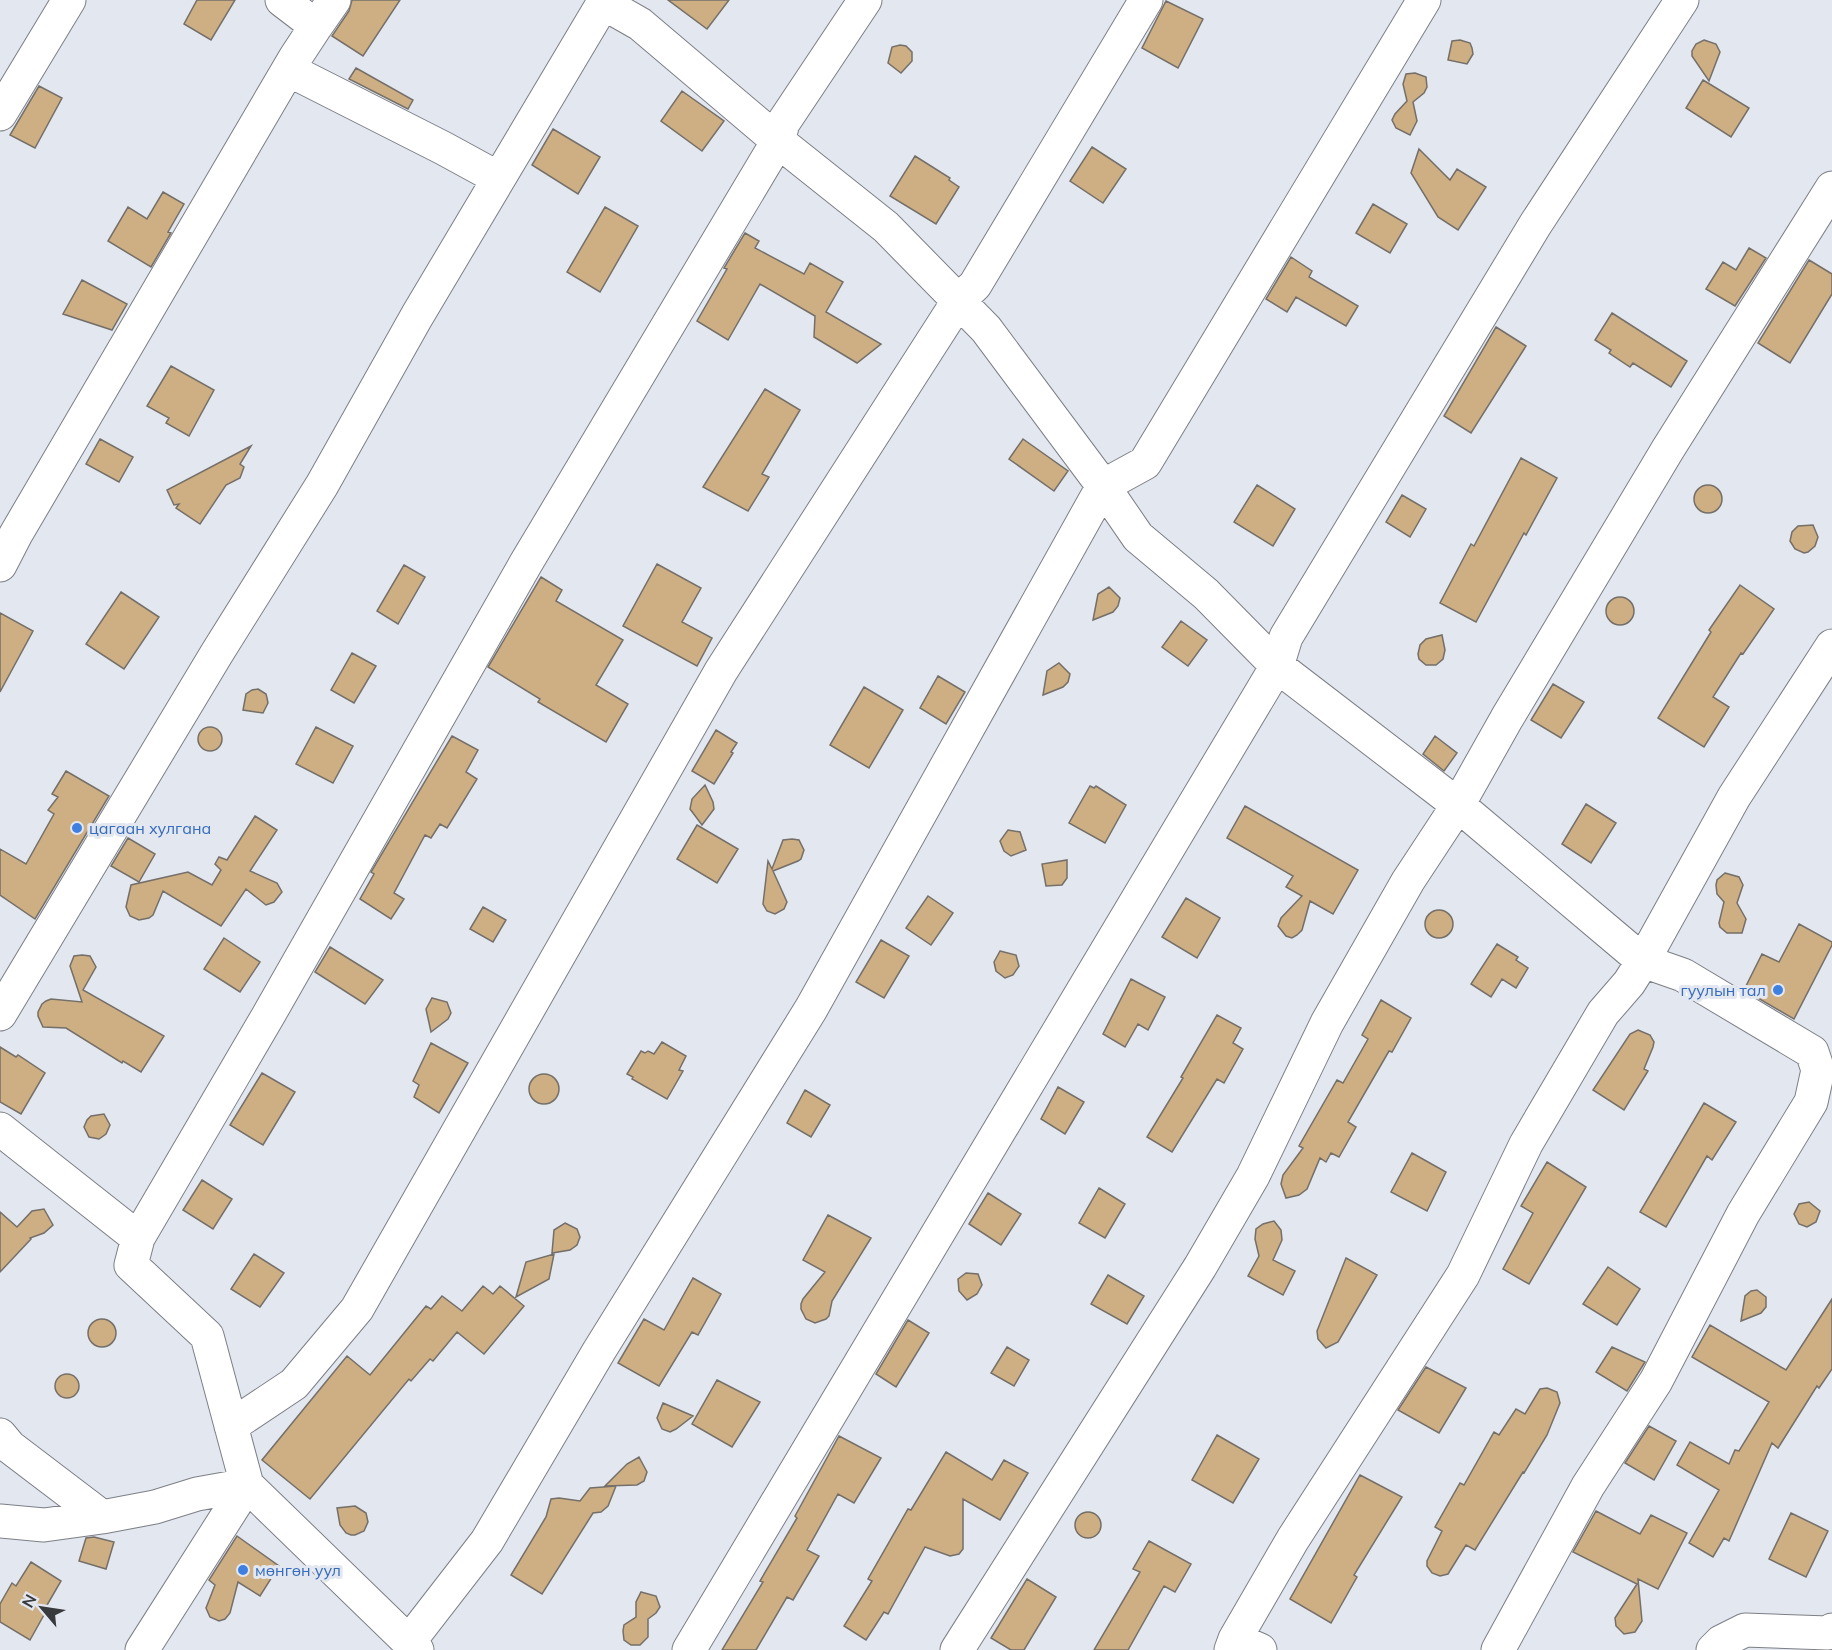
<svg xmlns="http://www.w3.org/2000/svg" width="1832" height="1650" viewBox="0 0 1832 1650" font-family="Mulish,sans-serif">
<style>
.building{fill:#ceae83;stroke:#746f69;stroke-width:1.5}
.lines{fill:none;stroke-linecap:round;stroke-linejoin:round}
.minor-casing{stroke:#7c7f86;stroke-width:35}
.minor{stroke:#fff;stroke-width:33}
.shop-dot{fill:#3f7fe0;stroke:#e3e7ef;stroke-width:2}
.labels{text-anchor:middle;stroke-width:6;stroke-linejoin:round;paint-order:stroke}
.shop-label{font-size:16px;fill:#366cbe;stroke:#e3e7ef;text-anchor:start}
</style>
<rect width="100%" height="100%" fill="#e3e7ef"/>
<path class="building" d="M 197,0 L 235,0 L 211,40 L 184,24 Z
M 352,0 L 400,0 L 363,56 L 332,36 L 349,11 Z
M 668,0 L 729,0 L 707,29 Z
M 1166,1 L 1203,19 L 1178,68 L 1142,48 Z
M 1460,40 L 1470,43 L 1472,48 L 1473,54 L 1467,64 L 1448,60 L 1452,41 Z
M 1704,40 L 1716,44 L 1720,52 L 1709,81 L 1692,56 L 1692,51 L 1696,44 Z
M 900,45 L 906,46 L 912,52 L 912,61 L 901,73 L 888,63 L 892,47 Z
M 356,68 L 413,100 L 408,109 L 349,79 Z
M 1415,73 L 1426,77 L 1427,87 L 1424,93 L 1413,102 L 1417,121 L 1410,135 L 1396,128 L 1392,120 L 1395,114 L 1407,101 L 1403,84 L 1406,74 Z
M 1703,80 L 1749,108 L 1731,137 L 1686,108 Z
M 39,86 L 62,98 L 35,148 L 10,135 Z
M 682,91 L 724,121 L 702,151 L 661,121 Z
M 553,129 L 600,157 L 578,194 L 532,165 Z
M 1092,147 L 1126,169 L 1103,203 L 1070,181 Z
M 1419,149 L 1450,180 L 1457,169 L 1486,187 L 1458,230 L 1438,217 L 1411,173 Z
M 915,156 L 950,178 L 949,180 L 959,187 L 936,224 L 890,196 Z
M 163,192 L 184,204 L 168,232 L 171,233 L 151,267 L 108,241 L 128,207 L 147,219 Z
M 1373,204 L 1407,224 L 1390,253 L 1356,233 Z
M 605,207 L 638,226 L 600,292 L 567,272 Z
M 745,233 L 759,241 L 755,248 L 804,274 L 810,263 L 843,282 L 826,312 L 881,344 L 857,363 L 814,337 L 815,316 L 760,284 L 728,340 L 697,321 L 727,269 L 724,268 Z
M 1749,248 L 1766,258 L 1735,306 L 1706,289 L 1723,262 L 1736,270 Z
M 1291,257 L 1312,271 L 1309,277 L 1358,306 L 1346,326 L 1296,297 L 1287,312 L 1266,299 Z
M 1809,260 L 1832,274 L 1832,294 L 1790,363 L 1758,343 Z
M 82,280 L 127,304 L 112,330 L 63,314 Z
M 1612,313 L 1687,361 L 1671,387 L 1633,363 L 1630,367 L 1609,353 L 1611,350 L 1595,340 Z
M 1496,327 L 1526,346 L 1471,433 L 1444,416 Z
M 171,366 L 214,390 L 189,436 L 166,423 L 169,418 L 147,406 Z
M 765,389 L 800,410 L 762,474 L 769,477 L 748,511 L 703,487 Z
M 100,439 L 133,457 L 119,482 L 86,464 Z
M 1023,439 L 1068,471 L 1054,491 L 1009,459 Z
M 251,446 L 240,464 L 244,467 L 240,478 L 226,485 L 200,524 L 176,508 L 179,504 L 174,505 L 167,490 Z
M 1521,458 L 1557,478 L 1526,535 L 1524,533 L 1476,622 L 1440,603 L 1471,544 L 1474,546 Z
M 1257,485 L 1295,509 L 1273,546 L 1234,522 Z
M1694 499a14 14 0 1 1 28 0a14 14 0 1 1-28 0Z
M 1402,495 L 1426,509 L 1410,537 L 1386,522 Z
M 1813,525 L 1818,537 L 1815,546 L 1808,552 L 1804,553 L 1795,549 L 1790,541 L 1792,532 L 1798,526 Z
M 657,564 L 701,588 L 682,622 L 712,638 L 697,666 L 623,626 Z
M 404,565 L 425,577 L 398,624 L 377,611 Z
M 541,577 L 562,590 L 556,601 L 623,640 L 596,685 L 628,704 L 606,742 L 538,702 L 540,699 L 488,667 Z
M 1740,585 L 1774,609 L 1743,654 L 1741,653 L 1713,697 L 1729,707 L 1704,747 L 1658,718 L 1711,632 L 1709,630 Z
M 1109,587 L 1120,598 L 1118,606 L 1113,612 L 1093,620 L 1098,594 Z
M 121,592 L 159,617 L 124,669 L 86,644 Z
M1606 611a14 14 0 1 1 28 0a14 14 0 1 1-28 0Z
M 0,613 L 33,631 L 0,692 Z
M 1181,621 L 1207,640 L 1188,666 L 1162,647 Z
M 1442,635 L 1445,650 L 1443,659 L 1436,665 L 1426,665 L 1419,659 L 1418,654 L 1420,645 L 1426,639 Z
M 352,653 L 376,666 L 354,703 L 331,690 Z
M 1059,663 L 1070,674 L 1068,682 L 1063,687 L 1043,695 L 1047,671 Z
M 938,676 L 965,692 L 946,724 L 920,708 Z
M 1553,684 L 1584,702 L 1561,738 L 1531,720 Z
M 864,687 L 903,710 L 869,768 L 830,745 Z
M 258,689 L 266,694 L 267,698 L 268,703 L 263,713 L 243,710 L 246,694 L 252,690 Z
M198 739a12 12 0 1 1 24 0a12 12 0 1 1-24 0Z
M 316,727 L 353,746 L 333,783 L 296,764 Z
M 716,730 L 737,743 L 731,752 L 733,753 L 714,784 L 692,771 Z
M 452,736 L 478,750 L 466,772 L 477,779 L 447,828 L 440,824 L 431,838 L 425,835 L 394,893 L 404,899 L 391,919 L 360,899 L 374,874 L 371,872 Z
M 1435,736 L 1457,753 L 1444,771 L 1423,754 Z
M 66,771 L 109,796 L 35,919 L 0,895 L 0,849 L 26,864 L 54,814 L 48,810 L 58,797 L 52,794 Z
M 705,785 L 713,802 L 714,809 L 702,825 L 690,809 L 692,799 Z
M 1090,786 L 1094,788 L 1096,786 L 1126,805 L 1105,843 L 1069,823 Z
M 1586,804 L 1616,823 L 1591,863 L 1562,844 Z
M 1245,806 L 1358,870 L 1333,914 L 1310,901 L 1302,930 L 1297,935 L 1292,938 L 1286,936 L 1278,926 L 1281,918 L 1302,896 L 1286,887 L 1293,876 L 1227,838 Z
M 255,816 L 277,830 L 250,871 L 277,883 L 282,892 L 274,902 L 266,905 L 246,889 L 221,926 L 163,891 L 153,915 L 149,918 L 139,920 L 130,916 L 126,907 L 131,885 L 188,872 L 212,885 L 221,870 L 215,864 L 219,857 L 227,860 Z
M 697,825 L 738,849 L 717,883 L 677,859 Z
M 1008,830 L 1020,832 L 1026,850 L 1011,856 L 1004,851 L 1000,841 Z
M 128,838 L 155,854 L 139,882 L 111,866 Z
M 792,839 L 799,840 L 804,850 L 801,859 L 798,861 L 773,871 L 787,902 L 784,909 L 775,914 L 767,911 L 763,904 L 768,861 L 772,869 L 783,840 Z
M 1067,860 L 1067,878 L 1062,885 L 1046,886 L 1042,864 Z
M 1725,873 L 1739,877 L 1743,885 L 1737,903 L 1746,919 L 1742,933 L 1727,933 L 1720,927 L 1719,923 L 1724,902 L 1717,894 L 1716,885 L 1717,880 Z
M 928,896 L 953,913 L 931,945 L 906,928 Z
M 1186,898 L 1220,918 L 1197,958 L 1162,937 Z
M 483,907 L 506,920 L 493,942 L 470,929 Z
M1425 924a14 14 0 1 1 28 0a14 14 0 1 1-28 0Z
M 1799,924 L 1832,942 L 1832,945 L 1794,1019 L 1744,990 L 1762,954 L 1779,962 Z
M 224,938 L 260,962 L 240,992 L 204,969 Z
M 881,940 L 909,956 L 884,998 L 856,982 Z
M 1497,944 L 1518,957 L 1516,960 L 1528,968 L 1516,988 L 1502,979 L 1491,997 L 1471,984 Z
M 330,947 L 383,980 L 365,1004 L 315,972 Z
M 1000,951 L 1016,955 L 1019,966 L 1013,975 L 1005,978 L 996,971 L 994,962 Z
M 82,955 L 90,956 L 96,967 L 83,990 L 164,1036 L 141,1072 L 123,1061 L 122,1063 L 66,1028 L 43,1027 L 38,1016 L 38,1012 L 42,1004 L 46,1001 L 51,999 L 82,1002 L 70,966 L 74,956 Z
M 1131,979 L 1165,997 L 1148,1030 L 1138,1024 L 1125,1047 L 1103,1034 Z
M 432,998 L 447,1002 L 451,1013 L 448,1019 L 431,1032 L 426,1009 Z
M 1381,1000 L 1411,1018 L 1392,1052 L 1389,1051 L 1348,1122 L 1356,1127 L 1339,1157 L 1331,1153 L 1326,1162 L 1320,1158 L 1307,1189 L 1299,1195 L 1286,1198 L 1281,1184 L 1283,1175 L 1303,1148 L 1299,1146 L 1337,1080 L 1343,1083 L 1368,1039 L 1362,1035 Z
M 1217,1015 L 1241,1028 L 1233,1043 L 1243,1049 L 1224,1083 L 1217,1079 L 1172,1152 L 1147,1137 L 1183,1078 L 1181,1077 Z
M 1638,1030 L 1650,1035 L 1654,1042 L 1653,1047 L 1644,1069 L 1648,1071 L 1624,1110 L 1593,1090 L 1630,1034 Z
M 662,1042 L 686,1056 L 679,1070 L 683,1071 L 667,1099 L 632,1079 L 633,1077 L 627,1074 L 641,1051 L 645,1053 L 648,1051 L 654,1054 Z
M 431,1043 L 468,1063 L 439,1113 L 414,1097 L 419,1085 L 413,1081 Z
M 0,1047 L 16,1057 L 18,1055 L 45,1073 L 21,1114 L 0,1102 Z
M 262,1073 L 295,1092 L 263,1145 L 230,1125 Z
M529 1089a15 15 0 1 1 30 0a15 15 0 1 1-30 0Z
M 1058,1087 L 1084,1102 L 1065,1134 L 1041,1119 Z
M 805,1090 L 830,1105 L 811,1137 L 787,1123 Z
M 1704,1103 L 1736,1122 L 1712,1160 L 1707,1156 L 1666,1227 L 1640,1212 Z
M 104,1114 L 110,1125 L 106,1134 L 99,1139 L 89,1137 L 84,1127 L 87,1120 L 91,1116 Z
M 1412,1153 L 1446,1172 L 1427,1211 L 1391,1192 Z
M 1547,1162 L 1586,1187 L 1529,1284 L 1503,1269 L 1533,1213 L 1521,1206 Z
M 202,1180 L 232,1199 L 213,1229 L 183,1210 Z
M 1099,1188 L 1125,1204 L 1105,1238 L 1079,1223 Z
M 988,1193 L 1021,1214 L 1001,1245 L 969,1224 Z
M 1809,1202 L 1820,1211 L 1816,1222 L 1807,1227 L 1799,1224 L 1794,1214 L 1799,1204 Z
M 44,1209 L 53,1225 L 44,1233 L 30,1238 L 31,1239 L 0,1272 L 0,1212 L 17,1227 L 32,1211 Z
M 828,1215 L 871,1238 L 832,1301 L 829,1316 L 826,1319 L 815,1323 L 806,1319 L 801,1309 L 801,1304 L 803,1299 L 825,1272 L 803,1260 Z
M 1274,1221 L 1281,1230 L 1282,1240 L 1273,1260 L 1295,1271 L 1283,1295 L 1248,1276 L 1259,1256 L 1255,1239 L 1256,1229 L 1263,1224 Z
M 565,1223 L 577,1229 L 580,1237 L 577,1245 L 570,1250 L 552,1253 L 554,1230 Z
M 254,1254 L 284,1273 L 260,1307 L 231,1289 Z
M 554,1254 L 549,1279 L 516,1297 L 526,1262 Z
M 1346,1258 L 1377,1275 L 1338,1342 L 1326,1348 L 1318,1339 L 1317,1331 Z
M 1608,1267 L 1640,1289 L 1617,1325 L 1583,1304 Z
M 966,1273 L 978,1274 L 982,1285 L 977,1294 L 967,1300 L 959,1291 L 958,1279 Z
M 1108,1275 L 1144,1296 L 1127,1324 L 1091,1304 Z
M 693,1278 L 721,1294 L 698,1335 L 692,1332 L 659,1386 L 618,1363 L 644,1319 L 664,1330 Z
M 483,1286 L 493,1294 L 500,1286 L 524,1306 L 484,1354 L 457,1332 L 433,1361 L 430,1359 L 411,1381 L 409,1379 L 310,1499 L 262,1460 L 347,1356 L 370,1375 L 426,1306 L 431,1309 L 442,1296 L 462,1311 Z
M 1757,1290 L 1766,1297 L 1766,1307 L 1761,1313 L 1741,1321 L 1745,1296 L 1751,1291 Z
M 1832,1299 L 1832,1369 L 1819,1388 L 1817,1386 L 1778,1448 L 1772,1443 L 1729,1541 L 1724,1538 L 1713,1557 L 1689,1543 L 1719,1490 L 1677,1465 L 1690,1442 L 1729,1464 L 1735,1450 L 1739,1451 L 1769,1402 L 1692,1357 L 1710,1325 L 1786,1370 Z
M88 1333a14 14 0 1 1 28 0a14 14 0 1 1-28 0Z
M 908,1320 L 929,1333 L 896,1387 L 876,1374 Z
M 1007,1347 L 1029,1360 L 1014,1386 L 991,1373 Z
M 1612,1347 L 1645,1362 L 1627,1391 L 1596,1372 Z
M 1426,1367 L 1466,1388 L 1439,1433 L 1398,1410 Z
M55 1386a12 12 0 1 1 24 0a12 12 0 1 1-24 0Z
M 717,1380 L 760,1402 L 732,1447 L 692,1424 Z
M 1547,1388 L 1557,1392 L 1560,1403 L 1547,1435 L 1524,1473 L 1523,1472 L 1475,1550 L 1466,1545 L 1448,1574 L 1440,1576 L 1432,1573 L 1427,1566 L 1427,1561 L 1442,1531 L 1435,1527 L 1460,1483 L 1464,1485 L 1494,1432 L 1499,1435 L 1516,1409 L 1525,1414 L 1540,1389 Z
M 663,1403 L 693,1416 L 676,1429 L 670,1432 L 662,1429 L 657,1418 Z
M 1649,1426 L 1676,1441 L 1654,1480 L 1625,1463 Z
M 1217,1435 L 1259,1459 L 1233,1503 L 1192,1480 Z
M 839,1436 L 881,1458 L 854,1503 L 838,1494 L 807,1550 L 819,1556 L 793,1600 L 787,1597 L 756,1650 L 722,1650 L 763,1582 L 760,1581 L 797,1518 L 795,1516 Z
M 946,1452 L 992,1480 L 1004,1460 L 1028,1473 L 1000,1520 L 963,1499 L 963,1549 L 959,1554 L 950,1556 L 925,1547 L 888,1614 L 884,1612 L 866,1640 L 844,1626 L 872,1581 L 868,1579 L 908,1509 L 911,1510 Z
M 639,1457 L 647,1472 L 644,1481 L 637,1485 L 605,1486 L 627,1464 Z
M 1360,1475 L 1402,1497 L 1354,1575 L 1357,1577 L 1331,1623 L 1290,1599 Z
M 616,1486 L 608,1506 L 601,1512 L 593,1513 L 542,1594 L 511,1575 L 546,1517 L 551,1499 L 559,1498 L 580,1501 L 590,1488 Z
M 355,1506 L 366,1513 L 368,1522 L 364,1531 L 355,1535 L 351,1535 L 346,1533 L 340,1525 L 337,1508 Z
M 1596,1511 L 1640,1534 L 1651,1515 L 1687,1533 L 1658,1589 L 1638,1579 L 1642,1621 L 1635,1632 L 1624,1634 L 1616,1626 L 1615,1618 L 1637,1584 L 1573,1552 Z
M1075 1525a13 13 0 1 1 26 0a13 13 0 1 1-26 0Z
M 1791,1513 L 1828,1531 L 1806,1577 L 1769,1559 Z
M 237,1536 L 279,1566 L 260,1596 L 238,1582 L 230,1613 L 225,1619 L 219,1621 L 210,1617 L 206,1608 L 215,1585 L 209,1580 Z
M 94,1537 L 114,1542 L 106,1569 L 79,1561 L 86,1538 Z
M 1149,1541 L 1191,1564 L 1175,1592 L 1164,1586 L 1128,1650 L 1094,1650 L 1140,1572 L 1133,1569 Z
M 31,1562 L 61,1581 L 43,1612 L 45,1613 L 30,1640 L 0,1622 L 0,1604 L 12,1583 L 16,1586 Z
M 1027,1579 L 1056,1597 L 1024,1650 L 1011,1650 L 991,1638 Z
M 641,1592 L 656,1596 L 660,1607 L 656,1613 L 648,1619 L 648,1637 L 640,1645 L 631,1645 L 624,1640 L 623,1631 L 624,1625 L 636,1617 L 636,1602 Z"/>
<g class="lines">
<defs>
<path id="minor" d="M 603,3 L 640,24 L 778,141 L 886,227 L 986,329 L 1103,486 L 1138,537 L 1206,594 L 1277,666 L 1458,805 L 1643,961 L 1683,975 L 1812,1052 L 1818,1070 L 1811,1102 L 1743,1214 L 1656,1381 L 1588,1486 L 1498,1650
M 316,26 L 334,0
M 289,70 L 443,148 L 498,178
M 0,114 L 69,0
M 0,565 L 16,534 L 295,58 L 316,26 L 282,0
M 0,1014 L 217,653 L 322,485 L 417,316 L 605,0
M 0,1129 L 138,1238 L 131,1265 L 207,1336 L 247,1485 L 142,1650
M 138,1238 L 268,1016 L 526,563 L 778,141 L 783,123 L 865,0
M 231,1426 L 294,1384 L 357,1309 L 721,671 L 959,300 L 975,285 L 1146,0
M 0,1435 L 10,1447 L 102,1517
M 0,1521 L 44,1525 L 102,1517 L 155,1507 L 197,1494 L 247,1485 L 417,1650
M 1235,1639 L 1260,1650
M 408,1643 L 487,1541 L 599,1351 L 811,1009 L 1103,486 L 1145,463 L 1424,0
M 689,1650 L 1277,666 L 1286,637 L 1535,225 L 1682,0
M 957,1650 L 1200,1267 L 1253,1176 L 1327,1023 L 1408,881 L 1458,805 L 1507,718 L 1668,449 L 1832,188
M 1231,1650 L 1235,1639 L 1293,1539 L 1463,1275 L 1526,1144 L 1603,1013 L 1629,983 L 1643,961 L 1734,797 L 1832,646
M 1713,1650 L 1721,1642 L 1745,1630 L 1828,1633 L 1832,1630"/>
</defs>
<use href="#minor" class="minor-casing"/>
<use href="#minor" class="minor"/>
</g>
<g class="shop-dot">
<circle cx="77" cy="828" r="6"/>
<circle cx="1778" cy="990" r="6"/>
<circle cx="243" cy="1570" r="6"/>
</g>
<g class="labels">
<g class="shop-label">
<text x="89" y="834">цагаан хулгана</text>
<text x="1766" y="996" text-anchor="end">гуулын тал</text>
<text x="255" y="1576">мөнгөн уул</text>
</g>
</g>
<g transform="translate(42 1608) rotate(299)" stroke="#e3e7ef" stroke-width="4.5" paint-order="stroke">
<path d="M0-4.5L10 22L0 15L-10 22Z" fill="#383a3d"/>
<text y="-9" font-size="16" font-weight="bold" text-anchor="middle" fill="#383a3d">N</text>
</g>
</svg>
